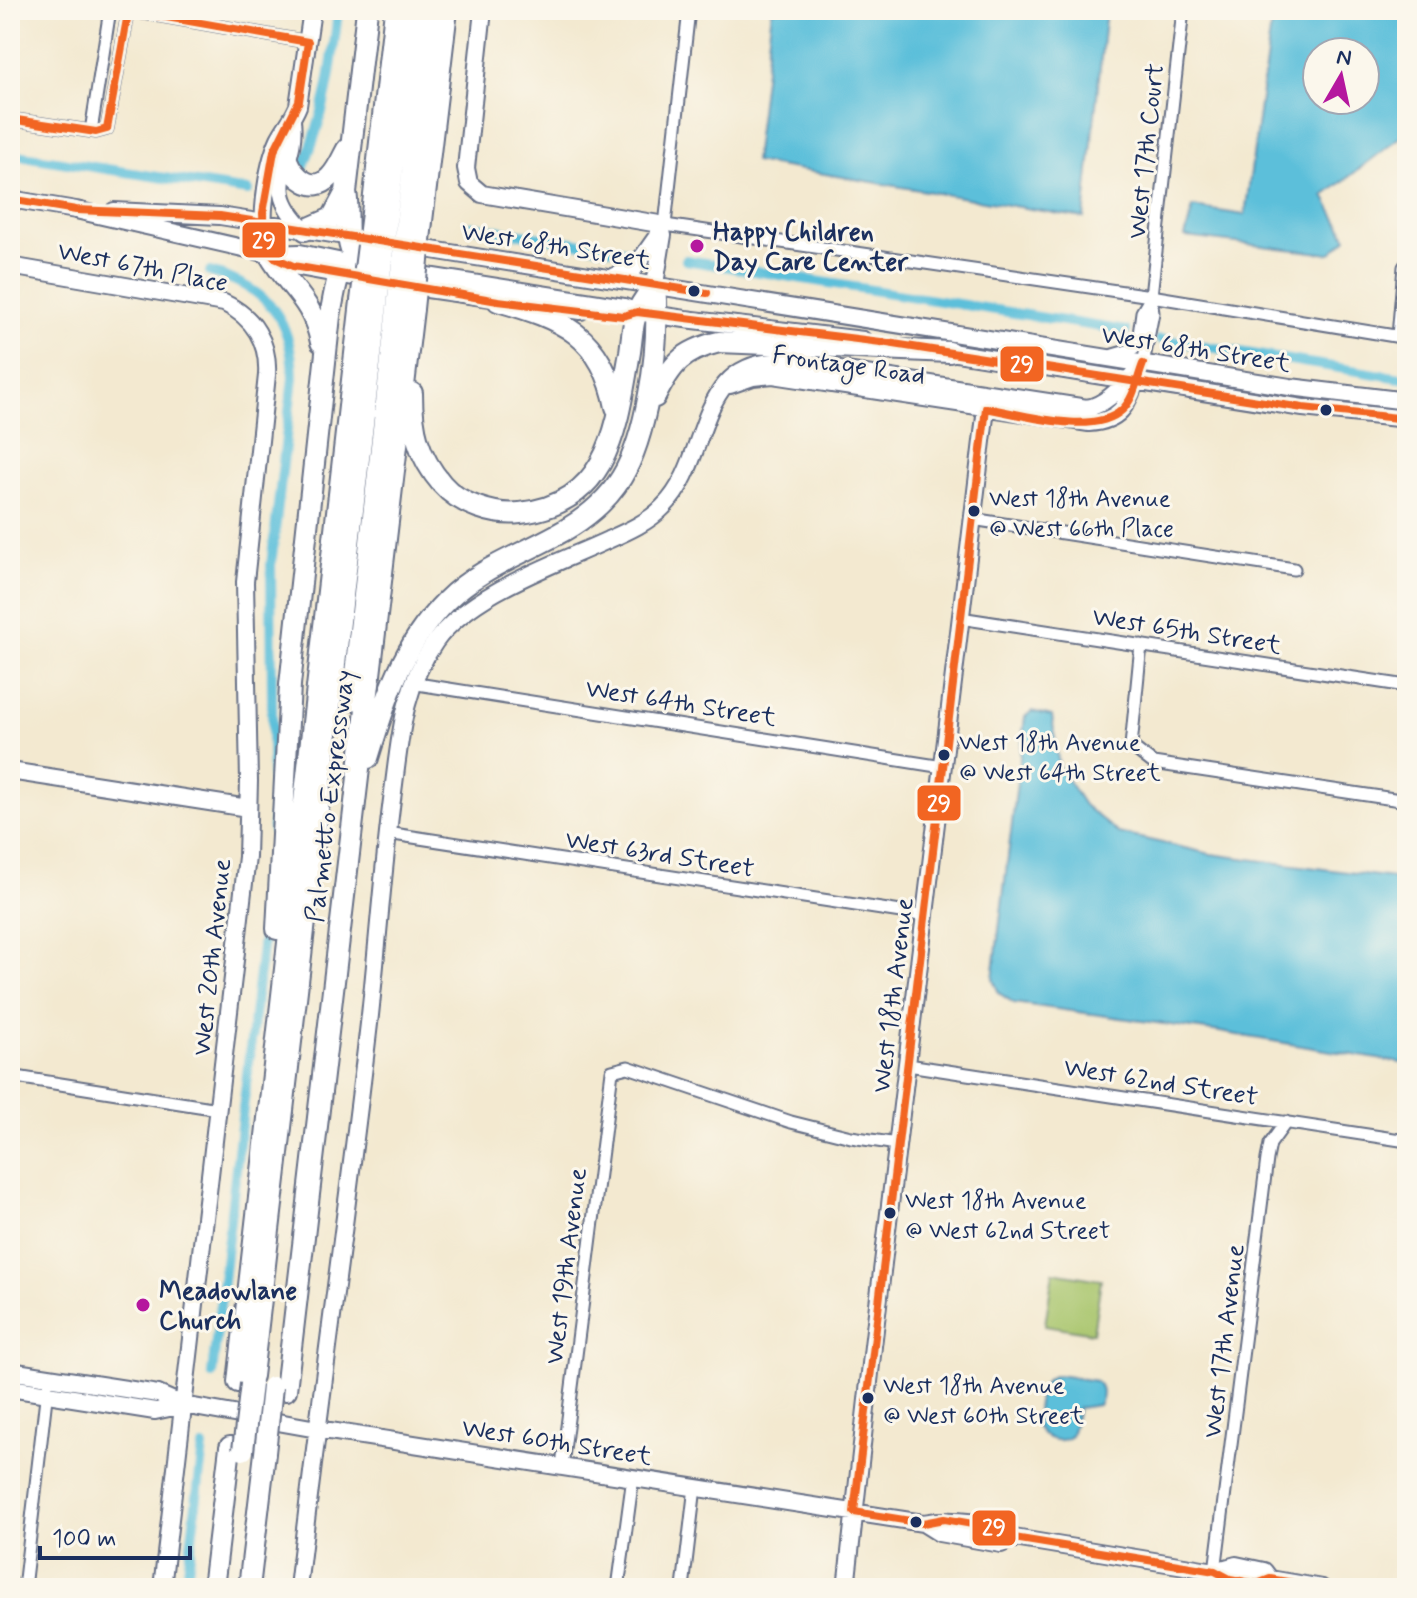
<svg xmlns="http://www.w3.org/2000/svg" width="1417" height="1598" viewBox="0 0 1417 1598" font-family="Mynerve,sans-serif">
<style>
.green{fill:#a8c56c;stroke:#627a65;stroke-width:2}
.water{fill:#5cbfda;stroke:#3c779c;stroke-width:2;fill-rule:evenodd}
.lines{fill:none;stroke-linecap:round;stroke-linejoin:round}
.canal{stroke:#5cbfda;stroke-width:10}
.street-casing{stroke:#677086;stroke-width:15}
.secondary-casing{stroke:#677086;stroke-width:20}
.highway-casing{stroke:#677086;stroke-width:24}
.street{stroke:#fff;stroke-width:11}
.secondary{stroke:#fff;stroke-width:16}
.highway{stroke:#fff;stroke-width:20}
.highway-bridge-casing{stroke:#677086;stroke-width:24;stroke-linecap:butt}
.highway-bridge{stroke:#fff;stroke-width:20}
.bus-1-casing{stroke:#fbf7ec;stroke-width:14}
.bus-1{stroke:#f26522;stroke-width:8}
.poi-dot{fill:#b5179e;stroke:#fbf7ec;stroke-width:3}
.bus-dot{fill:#1b2f5e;stroke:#fbf7ec;stroke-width:3}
.labels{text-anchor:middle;stroke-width:6;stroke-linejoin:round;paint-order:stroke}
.bus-label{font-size:24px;fill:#1b2f5e;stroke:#fbf7ec;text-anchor:start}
.street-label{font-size:26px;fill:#1b2f5e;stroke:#fbf7ec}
.poi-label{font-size:26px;font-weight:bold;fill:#1b2f5e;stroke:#fbf7ec;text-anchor:start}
.line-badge{stroke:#fbf7ec;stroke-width:3}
.badge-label{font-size:22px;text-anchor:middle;font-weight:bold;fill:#fff}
</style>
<rect width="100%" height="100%" fill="#fbf7ec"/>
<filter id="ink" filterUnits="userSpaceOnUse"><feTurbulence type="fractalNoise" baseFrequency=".0125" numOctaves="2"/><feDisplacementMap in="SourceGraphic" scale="16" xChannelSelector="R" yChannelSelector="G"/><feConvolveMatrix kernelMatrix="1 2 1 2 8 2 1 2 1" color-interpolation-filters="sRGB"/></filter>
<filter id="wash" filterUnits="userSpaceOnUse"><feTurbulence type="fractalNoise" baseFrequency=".006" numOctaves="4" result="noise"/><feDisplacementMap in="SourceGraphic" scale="32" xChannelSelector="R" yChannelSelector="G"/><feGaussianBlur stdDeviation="1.8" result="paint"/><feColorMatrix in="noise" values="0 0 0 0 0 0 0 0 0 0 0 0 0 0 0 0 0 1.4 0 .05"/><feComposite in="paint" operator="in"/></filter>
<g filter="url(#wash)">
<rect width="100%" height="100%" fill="#f3e9d0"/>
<path class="green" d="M 1053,1272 L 1101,1280 L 1093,1333 L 1045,1325 Z"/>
<path class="water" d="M 772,10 L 1106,10 L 1084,218 L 754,162 Z
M 1273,10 L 1407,10 L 1407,132 L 1324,196 L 1347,238 L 1330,254 L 1185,237 L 1193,207 L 1245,215 ZM 1365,52 L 1365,100 L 1317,100 L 1317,52 Z
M 1032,711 L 1052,716 L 1059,767 L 1084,805 L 1118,833 L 1211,854 L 1407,880 L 1407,1064 L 1214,1031 L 1014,1003 L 999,993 L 993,979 L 1025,717 Z
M 1058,1375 L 1096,1381 C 1104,1387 1103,1397 1098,1405 L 1078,1408 L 1071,1436 C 1057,1445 1043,1438 1036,1426 C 1038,1408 1035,1378 1058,1375 Z"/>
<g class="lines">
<path class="canal" d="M 10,154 L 248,191
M 302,170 C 326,114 332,69 338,10
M 471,226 L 633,252
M 686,260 L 1126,331
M 210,272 C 267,288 292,317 293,378 L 271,565 L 273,830
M 1160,339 L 1407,379
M 212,1374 L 271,870
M 186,1588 L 203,1447"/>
</g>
</g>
<g filter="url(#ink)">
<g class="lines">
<defs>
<path id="street" d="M 127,10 L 308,42
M 689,10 L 665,225 L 1151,296 L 1407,338
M 10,119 L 96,132 L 107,129 L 127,19 L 122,10
M 91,131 L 109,16 L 118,10
M 1398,336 L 1404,267 L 1407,263
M 1113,355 L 1134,349 L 1138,342 L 1142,312 L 1151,297
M 1143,364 L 1153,313 L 1151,296 L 1183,10
M 972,519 L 1294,569
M 960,618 L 1407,686
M 1141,645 L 1131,746 L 1153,763 L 1407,801
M 411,683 L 943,767
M 387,833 L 927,916
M 908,1065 L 1407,1141
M 10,1076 L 218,1109
M 562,1466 L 612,1071 L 628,1067 L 791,1122 L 851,1137 L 897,1144
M 1215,1571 L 1267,1159 L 1270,1144 L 1286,1122
M 24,1588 L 47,1389
M 618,1588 L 633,1477
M 683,1588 L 695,1487"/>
<path id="secondary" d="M 483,10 L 466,168 L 469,183 L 482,194 L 665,225
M 292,120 C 298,171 257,182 305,230
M 10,199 L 76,210 L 269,254 L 300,253 L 357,265
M 114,211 L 220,216 L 357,238
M 407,246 L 1290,387 L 1407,401
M 269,254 C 257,228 267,165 279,139 C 285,127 293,119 298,106 L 312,10
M 271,255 L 293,266 L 375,281
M 10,266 L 224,303 C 254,317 269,343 267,375 L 245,582 L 249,781 L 247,857 L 162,1588
M 408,273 L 624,307 L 637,312 L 685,319 L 863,340
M 615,276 L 634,269 L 665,225
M 655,284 L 663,235
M 406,286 L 581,311
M 938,350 L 1303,408 L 1407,419
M 730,385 L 753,377 L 773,375 L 1089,423 C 1123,421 1127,403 1138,375
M 10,771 L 248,808
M 10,1371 L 158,1394 L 183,1405 L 317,1429 L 923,1523 C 951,1518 990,1521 1014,1538 L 1215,1571 L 1230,1579 L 1257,1584 L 1270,1579 L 1322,1588
M 10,1388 L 155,1411 L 183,1405
M 923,1523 L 939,1533 L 1001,1544 L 1014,1538
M 1215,1571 L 1236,1565 L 1264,1571 L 1270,1579
M 298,1588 C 320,1397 348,1206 370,1015 C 378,941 383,866 393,792 C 400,739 403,687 435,642 C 470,593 554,565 608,540 C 626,532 649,522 663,507 C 713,458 692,356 788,362 L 1087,408 C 1110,404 1127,379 1143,364
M 846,1588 L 873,1346 L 986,408"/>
<path id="highway" d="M 287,160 C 294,177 313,195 330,177 C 338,169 342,158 347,149
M 372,213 L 395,10
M 387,216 L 411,10
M 407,218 L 431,10
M 422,221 L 447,10
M 305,230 L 332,218 L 346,192
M 269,254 C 289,289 312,298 321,342
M 363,266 C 340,249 351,217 346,192 L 367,10
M 498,301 C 562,319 602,335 616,407
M 412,393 C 412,429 418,456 442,484 C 459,504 494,516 520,513 C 611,503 617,425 630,352 C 632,339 632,322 638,310 C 642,301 649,293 655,284
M 655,397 C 672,364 682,351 719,342 L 950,352
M 352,700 L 397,307
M 368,758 C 386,699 402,645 446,601 C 478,569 518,556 556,535 C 619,502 637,461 649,394 C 656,358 658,321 655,284
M 277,929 L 290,685 L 330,316 C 339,271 336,260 383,249
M 252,1376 L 377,304
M 238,1382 L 361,301
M 286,1390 L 413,309
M 213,1588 L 230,1447
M 249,1588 L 265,1453"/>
</defs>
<use href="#street" class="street-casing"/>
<use href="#secondary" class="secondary-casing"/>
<use href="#highway" class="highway-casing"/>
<use href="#street" class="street"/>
<use href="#secondary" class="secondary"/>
<use href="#highway" class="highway"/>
<defs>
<path id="highway-bridge" d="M 361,301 L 372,213
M 377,304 L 387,216
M 397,307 L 407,218
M 413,309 L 422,221
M 243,1450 L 251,1384
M 265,1453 L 272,1387"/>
</defs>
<use href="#highway-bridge" class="highway-bridge-casing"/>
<use href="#highway-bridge" class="highway-bridge"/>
<defs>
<path id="bus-1" d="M 127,10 L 308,42 L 299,101 L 274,151 L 263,213 L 264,241 L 267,250 L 275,258 L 293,266 L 498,301 L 623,316 L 637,312 L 881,342 L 1303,408 L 1407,419
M 10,119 L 96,132 L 107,129 L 127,19 L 122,10
M 10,199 L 76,210 L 220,216 L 707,293
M 986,408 L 854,1512 L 923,1523 L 944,1519 L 1001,1529 L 1014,1538 L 1215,1571 L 1230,1579 L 1257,1584 L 1270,1579 L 1322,1588
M 986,408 C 1021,414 1093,437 1122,410 C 1134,399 1137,379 1143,364"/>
</defs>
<use href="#bus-1" class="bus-1-casing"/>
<use href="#bus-1" class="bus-1"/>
</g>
</g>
<g class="poi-dot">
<circle cx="697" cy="246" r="8"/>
<circle cx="143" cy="1305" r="8"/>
</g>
<g class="bus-dot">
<circle cx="694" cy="291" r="7"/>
<circle cx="1326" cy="410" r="7"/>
<circle cx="974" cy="511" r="7"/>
<circle cx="944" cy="755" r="7"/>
<circle cx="890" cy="1213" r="7"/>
<circle cx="868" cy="1398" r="7"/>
<circle cx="916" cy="1522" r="7"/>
</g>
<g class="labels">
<g class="bus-label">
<text x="989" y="506">West 18th Avenue<tspan x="989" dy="30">@ West 66th Place</tspan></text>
<text x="959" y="750">West 18th Avenue<tspan x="959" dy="30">@ West 64th Street</tspan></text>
<text x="905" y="1208">West 18th Avenue<tspan x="905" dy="30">@ West 62nd Street</tspan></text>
<text x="883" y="1393">West 18th Avenue<tspan x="883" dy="30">@ West 60th Street</tspan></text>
</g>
<g class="street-label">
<text transform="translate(1145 151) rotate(-84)" y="9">West 17th Court</text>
<text transform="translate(556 245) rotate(9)" y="9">West 68th Street</text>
<text transform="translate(143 266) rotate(11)" y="9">West 67th Place</text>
<text transform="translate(1196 348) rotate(9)" y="9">West 68th Street</text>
<text transform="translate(849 364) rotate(8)" y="9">Frontage Road</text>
<text transform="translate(1187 630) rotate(9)" y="9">West 65th Street</text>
<text transform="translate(681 702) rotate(9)" y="9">West 64th Street</text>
<text transform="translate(329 796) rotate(-83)" y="9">Palmetto Expressway</text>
<text transform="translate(660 853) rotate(9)" y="9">West 63rd Street</text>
<text transform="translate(211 957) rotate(-84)" y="9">West 20th Avenue</text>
<text transform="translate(892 995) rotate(-83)" y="9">West 18th Avenue</text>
<text transform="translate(1161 1081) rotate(9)" y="9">West 62nd Street</text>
<text transform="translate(565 1266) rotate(-83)" y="9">West 19th Avenue</text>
<text transform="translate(1223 1341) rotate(-83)" y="9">West 17th Avenue</text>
<text transform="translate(557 1441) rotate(9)" y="9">West 60th Street</text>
</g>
<g class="poi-label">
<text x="713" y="240">Happy Children<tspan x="713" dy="30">Day Care Center</tspan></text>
<text x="159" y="1299">Meadowlane<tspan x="159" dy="30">Church</tspan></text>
</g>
</g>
<g class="line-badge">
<rect x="241" y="221" width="46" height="38" rx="8" fill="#f26522"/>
<rect x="999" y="345" width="46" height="38" rx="8" fill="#f26522"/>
<rect x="916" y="784" width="46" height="38" rx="8" fill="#f26522"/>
<rect x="971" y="1509" width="46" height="38" rx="8" fill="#f26522"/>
</g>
<g class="badge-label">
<text x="264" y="248">29</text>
<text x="1022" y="372">29</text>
<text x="939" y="811">29</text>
<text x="994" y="1535">29</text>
</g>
<rect width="1417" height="1598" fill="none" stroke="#fbf7ec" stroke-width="40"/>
<g transform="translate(1341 76) rotate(9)"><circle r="38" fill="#fbf7ec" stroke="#a1a7b3" stroke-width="2"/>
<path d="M0-6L14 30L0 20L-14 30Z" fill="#b5179e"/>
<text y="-12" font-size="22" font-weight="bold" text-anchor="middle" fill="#1b2f5e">N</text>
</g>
<path d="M40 1546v12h150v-12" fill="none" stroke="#1b2f5e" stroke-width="4"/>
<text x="52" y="1546" font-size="24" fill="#1b2f5e" stroke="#fbf7ec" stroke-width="6" paint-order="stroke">100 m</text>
</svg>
